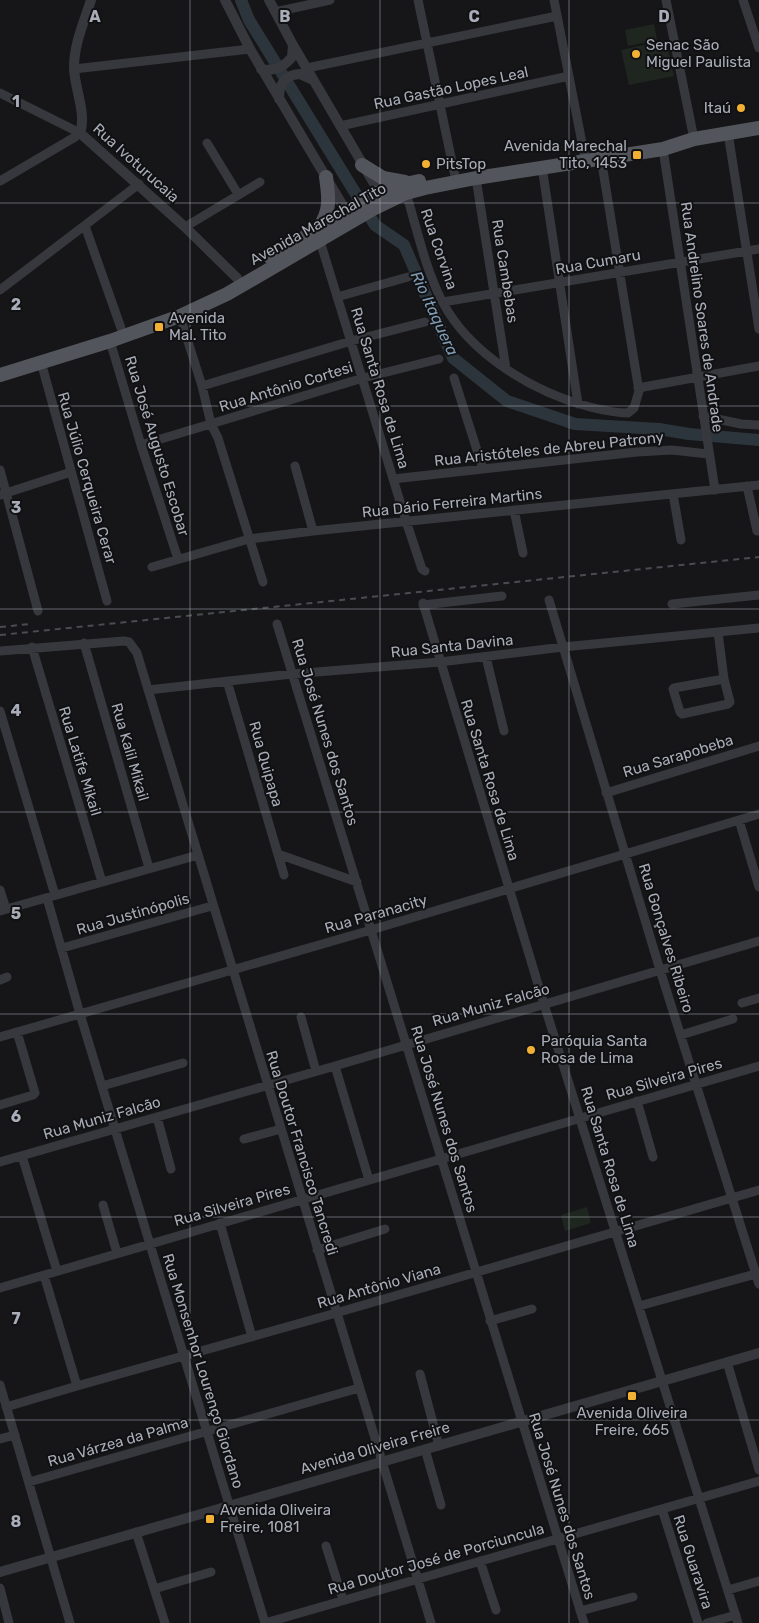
<svg xmlns="http://www.w3.org/2000/svg" width="759" height="1623" viewBox="0 0 759 1623" font-family="Rubik,sans-serif">
<style>
.green{fill:#1e261f}
.lines{fill:none;stroke-linecap:round;stroke-linejoin:round}
.river{stroke:#2c353c;stroke-width:12}
.minor{stroke:#37383d;stroke-width:9}
.tertiary{stroke:#37383d;stroke-width:10}
.primary{stroke:#53555c;stroke-width:14}
.rail{stroke:#4a4c52;stroke-width:2;stroke-dasharray:6 5;stroke-linecap:butt}
.grid{fill:none;stroke:#a8adb8;stroke-width:1;stroke-opacity:0.55}
.poi-dot{fill:#f2b134;stroke:#111113;stroke-width:2}
.labels{text-anchor:middle;stroke-width:4;stroke-linejoin:round;paint-order:stroke}
.poi-label{font-size:15px;fill:#a8adb8;stroke:#111113;text-anchor:start}
.street-label{font-size:15px;fill:#a8adb8;stroke:#111113}
.water-label{font-size:16px;font-style:italic;fill:#7f9bb3;stroke:#111113}
.grid-label{font-size:16px;text-anchor:middle;font-weight:bold;fill:#a8adb8;stroke:#111113;stroke-width:4;stroke-linejoin:round;paint-order:stroke}
</style>
<rect width="100%" height="100%" fill="#161618"/>
<path class="green" d="M 654,24 L 657,40 L 628,46 L 625,30 Z
M 666,40 L 674,76 L 629,85 L 621,50 Z
M 587,1207 L 591,1223 L 565,1231 L 561,1215 Z"/>
<g class="lines">
<path class="river" d="M 241,0 L 249,20 L 375,225 L 404,245 L 453,358 L 507,401 L 575,424 L 659,429 L 689,434 L 759,440"/>
<path class="minor" d="M 418,0 L 456,181
M 554,0 L 584,153
M 666,0 L 694,139
M 743,0 L 759,48
M 275,12 L 330,0
M 307,68 L 557,16
M 74,69 L 250,49
M 0,93 L 80,133 L 75,137 L 0,181
M 340,126 L 569,76
M 728,133 L 759,329
M 207,143 L 238,194
M 663,149 L 715,490
M 542,167 L 578,404
M 476,178 L 506,369
M 406,193 C 417,229 425,268 442,301 C 470,355 534,392 590,407 C 602,410 615,413 628,413 L 634,408 L 639,391 L 601,158
M 85,226 L 121,328
M 185,227 L 260,182
M 320,241 L 406,521 L 422,569 L 425,571
M 0,290 L 139,184
M 337,297 L 408,277
M 443,302 L 759,249
M 180,316 L 202,386 L 211,424 L 218,438 L 263,582
M 110,341 L 141,445 L 178,559
M 41,362 L 107,601
M 454,378 L 483,469
M 202,386 L 351,341 L 425,322
M 638,388 L 759,366
M 703,416 L 741,424 L 759,425
M 141,445 L 363,378 L 439,359
M 295,466 L 313,531
M 0,470 L 38,611
M 393,479 L 637,452 L 672,450 L 708,454
M 747,486 L 757,531
M 673,494 L 681,540
M 0,495 L 71,472
M 514,510 L 523,553
M 152,567 L 249,539 L 313,531 L 759,485
M 549,600 L 660,970 L 759,1284
M 423,603 L 544,1004 L 738,1623
M 672,604 L 759,595
M 423,605 L 502,596
M 277,624 L 584,1623
M 718,632 L 724,679 L 730,702 L 728,704 L 682,714 L 680,712 L 673,689 L 674,688 L 724,679
M 84,643 L 149,868
M 32,647 L 102,882
M 0,651 L 124,641 L 129,642 L 137,653 L 431,1623
M 486,657 L 504,731
M 227,681 L 284,875
M 148,690 L 292,674 L 440,662 L 563,647 L 759,628
M 0,711 L 55,895
M 606,793 L 759,746
M 739,820 L 759,887
M 278,854 L 357,882
M 0,890 L 6,909
M 47,898 L 80,1014 L 265,1623
M 0,911 L 198,855
M 62,948 L 212,906
M 0,980 L 7,977
M 742,1003 L 759,998
M 301,1017 L 316,1071
M 681,1035 L 733,1019
M 0,1037 L 371,930 L 759,814
M 335,1066 L 369,1180
M 102,1086 L 183,1063
M 637,1101 L 653,1157
M 0,1105 L 33,1095 L 35,1093 L 17,1032
M 157,1117 L 171,1169
M 244,1139 L 281,1129
M 22,1156 L 57,1271
M 0,1162 L 335,1066 L 759,941
M 103,1205 L 117,1253
M 220,1223 L 252,1337
M 317,1250 L 385,1229
M 44,1275 L 77,1386
M 0,1288 L 759,1066
M 639,1306 L 759,1273
M 490,1321 L 532,1309
M 727,1362 L 759,1470
M 420,1374 L 439,1446
M 0,1385 L 70,1623
M 6,1407 L 77,1386 L 336,1313 L 759,1190
M 0,1439 L 15,1435
M 425,1449 L 441,1505
M 29,1482 L 359,1388
M 662,1509 L 698,1623
M 136,1532 L 165,1623
M 326,1546 L 343,1600
M 480,1561 L 496,1610
M 0,1588 L 9,1623
M 154,1589 L 211,1572
M 728,1590 L 759,1581
M 580,1611 L 633,1597
M 265,1623 L 759,1481
M 707,1623 L 736,1615"/>
<path class="tertiary" d="M 91,0 C 84,22 74,44 74,67 C 74,87 87,114 80,133 L 185,227 L 237,278
M 225,0 L 250,49 L 349,216
M 269,0 L 293,45 L 379,192
M 261,69 C 274,72 284,67 292,57 L 293,45
M 279,99 C 279,84 284,75 300,74 L 313,80
M 0,1572 L 759,1353"/>
<path class="primary" d="M 362,165 L 383,178 L 405,182
M 318,229 C 331,211 329,198 326,177
M 271,258 L 373,195 L 392,187 L 419,181
M 0,375 L 110,341 L 180,316 L 227,294 L 373,209 L 406,193 L 425,188 L 476,178 L 663,149 L 694,139 L 759,128"/>
<path class="rail" d="M 0,627 L 30,624
M 0,635 L 759,557"/>
</g>
<path class="grid" d="M 190,0 L 190,1623M 380,0 L 380,1623M 569,0 L 569,1623M 0,203 L 759,203M 0,406 L 759,406M 0,609 L 759,609M 0,812 L 759,812M 0,1014 L 759,1014M 0,1217 L 759,1217M 0,1420 L 759,1420"/>
<g class="poi-dot">
<circle cx="636" cy="54" r="5"/>
<circle cx="741" cy="108" r="5"/>
<rect x="632" y="150" width="10" height="10" rx="2.5"/>
<circle cx="426" cy="164" r="5"/>
<rect x="154" y="322" width="10" height="10" rx="2.5"/>
<circle cx="531" cy="1050" r="5"/>
<rect x="627" y="1391" width="10" height="10" rx="2.5"/>
<rect x="205" y="1514" width="10" height="10" rx="2.5"/>
</g>
<g class="labels">
<g class="poi-label">
<text x="646" y="50">Senac São<tspan x="646" dy="17">Miguel Paulista</tspan></text>
<text x="731" y="113" text-anchor="end">Itaú</text>
<text x="627" y="151" text-anchor="end">Avenida Marechal<tspan x="627" dy="17">Tito, 1453</tspan></text>
<text x="436" y="169">PitsTop</text>
<text x="169" y="323">Avenida<tspan x="169" dy="17">Mal. Tito</tspan></text>
<text x="541" y="1046">Paróquia Santa<tspan x="541" dy="17">Rosa de Lima</tspan></text>
<text x="632" y="1418" text-anchor="middle">Avenida Oliveira<tspan x="632" dy="17">Freire, 665</tspan></text>
<text x="220" y="1515">Avenida Oliveira<tspan x="220" dy="17">Freire, 1081</tspan></text>
</g>
<g class="street-label">
<text transform="translate(451 88) rotate(-12)" y="5">Rua Gastão Lopes Leal</text>
<text transform="translate(136 163) rotate(42)" y="5">Rua Ivoturucaia</text>
<text transform="translate(318 224) rotate(-29)" y="5">Avenida Marechal Tito</text>
<text transform="translate(439 249) rotate(71)" y="5">Rua Corvina</text>
<text transform="translate(598 262) rotate(-10)" y="5">Rua Cumaru</text>
<text transform="translate(505 271) rotate(81)" y="5">Rua Cambebas</text>
<text transform="translate(702 317) rotate(82)" y="5">Rua Andrelino Soares de Andrade</text>
<text transform="translate(286 387) rotate(-17)" y="5">Rua Antônio Cortesi</text>
<text transform="translate(380 388) rotate(73)" y="5">Rua Santa Rosa de Lima</text>
<text transform="translate(157 446) rotate(73)" y="5">Rua José Augusto Escobar</text>
<text transform="translate(549 449) rotate(-6)" y="5">Rua Aristóteles de Abreu Patrony</text>
<text transform="translate(87 478) rotate(74)" y="5">Rua Júlio Cerqueira Cerar</text>
<text transform="translate(452 503) rotate(-6)" y="5">Rua Dário Ferreira Martins</text>
<text transform="translate(452 646) rotate(-6)" y="5">Rua Santa Davina</text>
<text transform="translate(325 732) rotate(73)" y="5">Rua José Nunes dos Santos</text>
<text transform="translate(130 752) rotate(74)" y="5">Rua Kalil Mikail</text>
<text transform="translate(678 756) rotate(-17)" y="5">Rua Sarapobeba</text>
<text transform="translate(80 761) rotate(73)" y="5">Rua Latife Mikail</text>
<text transform="translate(266 764) rotate(74)" y="5">Rua Quipapa</text>
<text transform="translate(490 780) rotate(73)" y="5">Rua Santa Rosa de Lima</text>
<text transform="translate(133 914) rotate(-16)" y="5">Rua Justinópolis</text>
<text transform="translate(376 914) rotate(-16)" y="5">Rua Paranacity</text>
<text transform="translate(666 938) rotate(73)" y="5">Rua Gonçalves Ribeiro</text>
<text transform="translate(491 1005) rotate(-16)" y="5">Rua Muniz Falcão</text>
<text transform="translate(664 1079) rotate(-16)" y="5">Rua Silveira Pires</text>
<text transform="translate(102 1118) rotate(-16)" y="5">Rua Muniz Falcão</text>
<text transform="translate(444 1119) rotate(73)" y="5">Rua José Nunes dos Santos</text>
<text transform="translate(302 1153) rotate(73)" y="5">Rua Doutor Francisco Tancredi</text>
<text transform="translate(610 1167) rotate(73)" y="5">Rua Santa Rosa de Lima</text>
<text transform="translate(232 1205) rotate(-16)" y="5">Rua Silveira Pires</text>
<text transform="translate(379 1286) rotate(-16)" y="5">Rua Antônio Viana</text>
<text transform="translate(203 1371) rotate(73)" y="5">Rua Monsenhor Lourenço Giordano</text>
<text transform="translate(118 1442) rotate(-16)" y="5">Rua Várzea da Palma</text>
<text transform="translate(375 1448) rotate(-16)" y="5">Avenida Oliveira Freire</text>
<text transform="translate(562 1506) rotate(73)" y="5">Rua José Nunes dos Santos</text>
<text transform="translate(436 1559) rotate(-16)" y="5">Rua Doutor José de Porciuncula</text>
<text transform="translate(693 1562) rotate(72)" y="5">Rua Guaravira</text>
</g>
<g class="water-label">
<text transform="translate(435 313) rotate(65)" y="6">Rio Itaquera</text>
</g>
</g>
<g class="grid-label">
<text x="95" y="22">A</text>
<text x="285" y="22">B</text>
<text x="474" y="22">C</text>
<text x="664" y="22">D</text>
<text x="16" y="107">1</text>
<text x="16" y="310">2</text>
<text x="16" y="513">3</text>
<text x="16" y="716">4</text>
<text x="16" y="919">5</text>
<text x="16" y="1122">6</text>
<text x="16" y="1324">7</text>
<text x="16" y="1527">8</text>
</g>
</svg>
